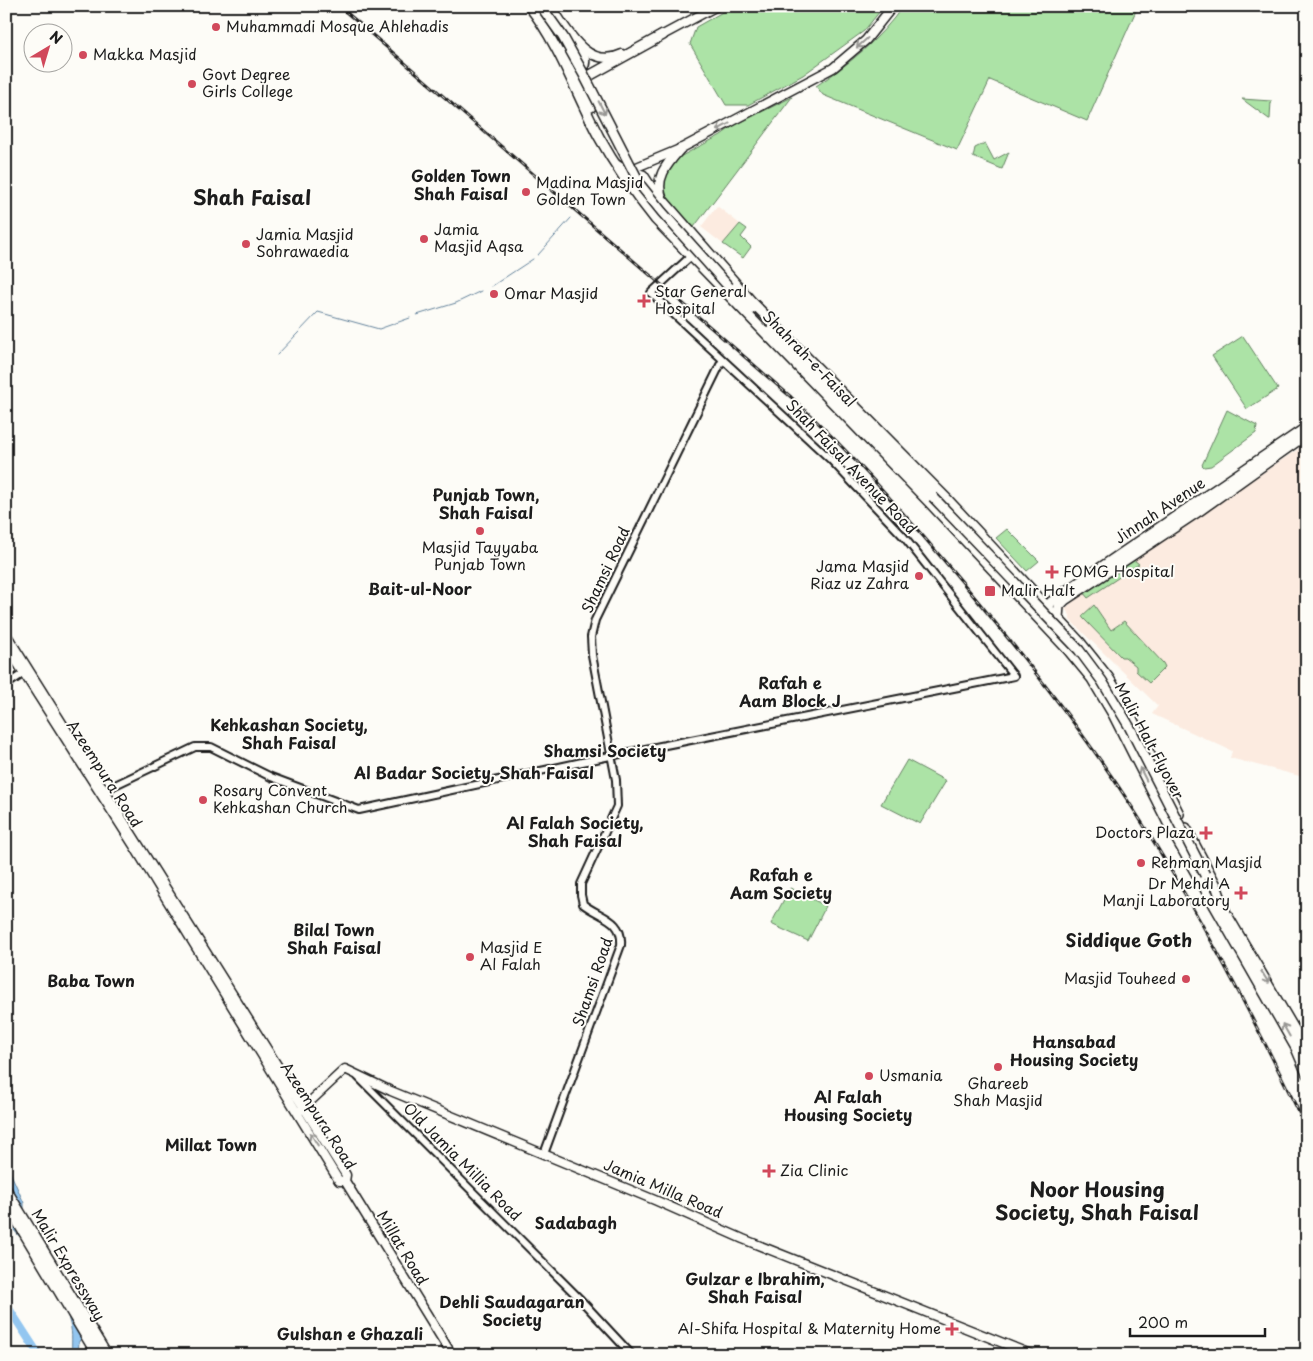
<svg xmlns="http://www.w3.org/2000/svg" width="1313" height="1361" viewBox="0 0 1313 1361" font-family="'Playpen Sans',sans-serif">
<style>
.built{fill:#fcebe0}
.green{fill:#ace3a6;stroke:#648061}
.water{fill:#93c6f0;stroke:#63829b}
.lines{fill:none;stroke-linecap:round;stroke-linejoin:round}
.stream{stroke:#63829b;stroke-width:1}
.river{stroke:#93c6f0;stroke-width:8}
.minor-casing{stroke:#1c1c1c;stroke-width:10}
.major-casing{stroke:#1c1c1c;stroke-width:11}
.highway-casing{stroke:#1c1c1c;stroke-width:12}
.minor{stroke:#fdfcf7;stroke-width:6}
.major{stroke:#fdfcf7;stroke-width:8}
.highway{stroke:#fdfcf7;stroke-width:9}
.rail-casing{stroke:#1c1c1c;stroke-width:3}
.rail{stroke:#fdfcf7;stroke-width:1;stroke-dasharray:4;stroke-linecap:butt}
.highway-bridge-casing{stroke:#1c1c1c;stroke-width:12;stroke-linecap:butt}
.highway-bridge{stroke:#fdfcf7;stroke-width:9}
.oneway{stroke:#989794}
.poi-dot{fill:#d1495b;stroke:#fdfcf7;stroke-width:2}
.labels{text-anchor:middle;stroke-width:4;stroke-linejoin:round;paint-order:stroke}
.poi-label{font-size:15px;fill:#1c1c1c;stroke:#fdfcf7;text-anchor:start}
.street-label{font-size:15px;fill:#1c1c1c;stroke:#fdfcf7}
.neighbourhood-label{font-size:16px;font-weight:bold;fill:#1c1c1c;stroke:#fdfcf7}
.quarter-label{font-size:18px;font-weight:bold;fill:#1c1c1c;stroke:#fdfcf7}
.district-label{font-size:20px;font-weight:bold;fill:#1c1c1c;stroke:#fdfcf7}
</style>
<rect width="100%" height="100%" fill="#fdfcf7"/>
<filter id="ink" filterUnits="userSpaceOnUse"><feTurbulence type="fractalNoise" baseFrequency=".02" numOctaves="2"/><feDisplacementMap in="SourceGraphic" scale="10" xChannelSelector="R" yChannelSelector="G"/><feConvolveMatrix kernelMatrix="1 2 1 2 8 2 1 2 1" color-interpolation-filters="sRGB"/></filter>
<g filter="url(#ink)">
<path class="built" d="M 717,206 L 740,224 L 723,244 L 701,227 Z
M 1307,443 L 1307,778 L 1230,758 L 1232,751 L 1152,714 L 1158,706 L 1070,620 L 1070,615 L 1065,609 L 1083,592 L 1140,556 Z"/>
<path class="green" d="M 733,6 L 884,6 L 864,31 L 803,75 L 748,105 L 726,105 L 690,44 L 696,27 Z
M 903,6 L 1138,6 L 1087,121 L 990,80 L 957,150 L 823,95 L 816,86 C 849,64 880,39 903,6 Z
M 792,97 L 694,227 L 691,229 L 663,192 L 665,173 L 672,161 L 721,135 L 733,126 Z
M 1242,99 L 1271,101 L 1270,119 L 1269,119 Z
M 985,143 L 994,160 L 1009,152 L 1002,169 L 973,157 L 975,148 Z
M 740,224 L 747,229 L 741,237 L 751,247 L 743,258 L 723,244 Z
M 1243,336 L 1278,389 L 1247,409 L 1212,356 Z
M 1227,410 L 1257,426 L 1256,433 L 1211,466 L 1204,467 L 1202,465 Z
M 1007,529 L 1039,561 L 1027,571 L 996,538 Z
M 1134,560 L 1139,564 L 1088,598 L 1083,592 Z
M 1094,605 L 1111,630 L 1124,621 L 1163,663 L 1165,667 L 1149,683 L 1136,671 L 1136,666 L 1125,657 L 1121,657 L 1083,618 L 1082,616 Z
M 907,760 L 946,781 L 920,824 L 881,804 Z
M 790,888 L 826,906 L 808,941 L 771,924 Z"/>
<path class="water" d="M 6,1163 L 24,1203 L 24,1211 L 29,1220 L 40,1235 L 61,1277 L 110,1355 L 101,1355 L 83,1338 L 79,1341 L 78,1355 L 72,1355 C 71,1344 73,1334 70,1324 C 61,1286 33,1249 6,1222 Z"/>
<g class="lines">
<path class="stream" d="M 538,255 L 571,218
M 492,286 L 533,259
M 417,315 L 456,303 L 481,291
M 277,355 L 318,312 L 379,329 L 410,318"/>
<path class="river" d="M 6,1304 L 39,1355"/>
<defs>
<path id="minor" d="M 690,257 L 651,293 L 830,459 L 904,537 L 1014,676
M 6,685 L 24,673
M 106,792 L 113,786 L 195,747 L 211,747 L 271,777 L 359,810 L 610,756 L 1014,676
M 358,1077 L 579,1298 L 632,1355
M 544,1154 L 621,945 C 623,919 601,918 583,904 L 581,895 L 581,884 L 617,806 L 616,780 L 592,655 L 591,637 L 595,620 L 722,361"/>
<path id="major" d="M 551,6 C 567,29 587,71 622,54
M 659,37 L 717,6
M 616,164 L 627,171 L 680,149 L 833,68 L 866,40 L 893,6
M 6,634 L 346,1175 L 345,1181 L 339,1181 L 134,846 L 6,645
M 301,1110 L 345,1069 L 391,1091 L 657,1201 L 743,1239 L 1033,1355
M 345,1181 L 452,1355"/>
<path id="highway" d="M 529,6 C 560,45 576,94 599,137 C 615,166 634,193 655,219 L 929,502 L 1068,650 L 1092,679 L 1114,716 L 1173,833 L 1296,1048 L 1307,1074
M 564,53 L 576,71 C 590,67 584,55 579,46
M 573,69 L 583,91
M 591,107 L 584,89 L 587,77 L 663,35
M 680,149 C 667,164 654,178 662,199 L 751,301
M 631,177 L 636,173 L 643,175 L 660,201
M 729,287 L 752,309
M 750,300 L 949,501 L 1080,642 L 1108,677 L 1125,704 L 1179,814
M 772,329 L 933,497
M 1047,611 L 1051,602 L 1059,596 L 1307,427
M 1058,618 L 1059,606 L 1065,600 L 1199,511 L 1307,434
M 1186,828 L 1216,885 L 1226,913
M 1223,908 L 1307,1051
M 6,1189 L 107,1355
M 6,1203 L 97,1355"/>
</defs>
<use href="#minor" class="minor-casing"/>
<use href="#major" class="major-casing"/>
<use href="#highway" class="highway-casing"/>
<use href="#minor" class="minor"/>
<use href="#major" class="major"/>
<use href="#highway" class="highway"/>
<defs>
<path id="rail" d="M 339,6 L 791,397 C 853,454 909,519 963,583 C 1022,655 1081,728 1132,807 C 1198,910 1254,1019 1307,1129"/>
</defs>
<use href="#rail" class="rail-casing"/>
<use href="#rail" class="rail"/>
<defs>
<path id="highway-bridge" d="M 541,6 L 563,37 L 583,73 L 641,186 L 662,212 L 729,287
M 933,497 L 1079,650 L 1102,681 L 1129,726 L 1205,875"/>
</defs>
<use href="#highway-bridge" class="highway-bridge-casing"/>
<use href="#highway-bridge" class="highway-bridge"/>
</g>
<defs><path id="oneway-shaft" d="M-6 0H5M1.5-3L5.5 0L1.5 3" fill="none" stroke-width="1.6" stroke-linecap="round" stroke-linejoin="round" transform="scale(1.25)"/></defs>
<g class="oneway">
<use href="#oneway-shaft" transform="translate(862 43) rotate(138)"/>
<use href="#oneway-shaft" transform="translate(602 108) rotate(63)"/>
<use href="#oneway-shaft" transform="translate(723 127) rotate(152)"/>
<use href="#oneway-shaft" transform="translate(1143 774) rotate(-117)"/>
<use href="#oneway-shaft" transform="translate(1265 977) rotate(58)"/>
<use href="#oneway-shaft" transform="translate(1286 1030) rotate(-120)"/>
<use href="#oneway-shaft" transform="translate(314 1139) rotate(-121)"/>
</g>
</g>
<g class="poi-dot">
<circle cx="216" cy="27" r="5"/>
<circle cx="83" cy="55" r="5"/>
<circle cx="192" cy="84" r="5"/>
<circle cx="526" cy="192" r="5"/>
<circle cx="424" cy="239" r="5"/>
<circle cx="246" cy="244" r="5"/>
<circle cx="494" cy="294" r="5"/>
<path d="M641.5 293.5h5v5h5v5h-5v5h-5v-5h-5v-5h5z"/>
<circle cx="480" cy="531" r="5"/>
<path d="M1049.5 564.5h5v5h5v5h-5v5h-5v-5h-5v-5h5z"/>
<circle cx="919" cy="576" r="5"/>
<rect x="984" y="585" width="12" height="12" rx="2.5"/>
<circle cx="203" cy="800" r="5"/>
<path d="M1203.5 825.5h5v5h5v5h-5v5h-5v-5h-5v-5h5z"/>
<circle cx="1141" cy="863" r="5"/>
<path d="M1238.5 885.5h5v5h5v5h-5v5h-5v-5h-5v-5h5z"/>
<circle cx="470" cy="957" r="5"/>
<circle cx="1186" cy="979" r="5"/>
<circle cx="998" cy="1067" r="5"/>
<circle cx="869" cy="1076" r="5"/>
<path d="M766.5 1163.5h5v5h5v5h-5v5h-5v-5h-5v-5h5z"/>
<path d="M949.5 1321.5h5v5h5v5h-5v5h-5v-5h-5v-5h5z"/>
</g>
<g class="labels">
<g class="poi-label">
<text x="226" y="32">Muhammadi Mosque Ahlehadis</text>
<text x="93" y="60">Makka Masjid</text>
<text x="202" y="80">Govt Degree<tspan x="202" dy="17">Girls College</tspan></text>
<text x="536" y="188">Madina Masjid<tspan x="536" dy="17">Golden Town</tspan></text>
<text x="434" y="235">Jamia<tspan x="434" dy="17">Masjid Aqsa</tspan></text>
<text x="256" y="240">Jamia Masjid<tspan x="256" dy="17">Sohrawaedia</tspan></text>
<text x="655" y="297">Star General<tspan x="655" dy="17">Hospital</tspan></text>
<text x="504" y="299">Omar Masjid</text>
<text x="480" y="553" text-anchor="middle">Masjid Tayyaba<tspan x="480" dy="17">Punjab Town</tspan></text>
<text x="909" y="572" text-anchor="end">Jama Masjid<tspan x="909" dy="17">Riaz uz Zahra</tspan></text>
<text x="1063" y="577">FOMG Hospital</text>
<text x="1001" y="596">Malir Halt</text>
<text x="213" y="796">Rosary Convent<tspan x="213" dy="17">Kehkashan Church</tspan></text>
<text x="1195" y="838" text-anchor="end">Doctors Plaza</text>
<text x="1151" y="868">Rehman Masjid</text>
<text x="1230" y="889" text-anchor="end">Dr Mehdi A<tspan x="1230" dy="17">Manji Laboratory</tspan></text>
<text x="480" y="953">Masjid E<tspan x="480" dy="17">Al Falah</tspan></text>
<text x="1176" y="984" text-anchor="end">Masjid Touheed</text>
<text x="879" y="1081">Usmania</text>
<text x="998" y="1089" text-anchor="middle">Ghareeb<tspan x="998" dy="17">Shah Masjid</tspan></text>
<text x="780" y="1176">Zia Clinic</text>
<text x="941" y="1334" text-anchor="end">Al-Shifa Hospital &amp; Maternity Home</text>
</g>
<g class="street-label">
<text transform="translate(809 359) rotate(46)" y="5">Shahrah-e-Faisal</text>
<text transform="translate(851 467) rotate(46)" y="5">Shah Faisal Avenue Road</text>
<text transform="translate(1160 511) rotate(-34)" y="5">Jinnah Avenue</text>
<text transform="translate(606 570) rotate(-65)" y="5">Shamsi Road</text>
<text transform="translate(1149 741) rotate(62)" y="5">Malir Halt Flyover</text>
<text transform="translate(104 774) rotate(57)" y="5">Azeempura Road</text>
<text transform="translate(593 982) rotate(-71)" y="5">Shamsi Road</text>
<text transform="translate(318 1116) rotate(57)" y="5">Azeempura Road</text>
<text transform="translate(462 1162) rotate(45)" y="5">Old Jamia Millia Road</text>
<text transform="translate(663 1189) rotate(23)" y="5">Jamia Milla Road</text>
<text transform="translate(402 1248) rotate(59)" y="5">Millat Road</text>
<text transform="translate(68 1265) rotate(59)" y="5">Malir Expressway</text>
</g>
<g class="neighbourhood-label">
<text x="461" y="182">Golden Town<tspan x="461" dy="18">Shah Faisal</tspan></text>
<text x="486" y="501">Punjab Town,<tspan x="486" dy="18">Shah Faisal</tspan></text>
<text x="420" y="595">Bait-ul-Noor</text>
<text x="790" y="689">Rafah e<tspan x="790" dy="18">Aam Block J</tspan></text>
<text x="289" y="731">Kehkashan Society,<tspan x="289" dy="18">Shah Faisal</tspan></text>
<text x="605" y="757">Shamsi Society</text>
<text x="474" y="779">Al Badar Society, Shah Faisal</text>
<text x="575" y="829">Al Falah Society,<tspan x="575" dy="18">Shah Faisal</tspan></text>
<text x="781" y="881">Rafah e<tspan x="781" dy="18">Aam Society</tspan></text>
<text x="334" y="936">Bilal Town<tspan x="334" dy="18">Shah Faisal</tspan></text>
<text x="91" y="987">Baba Town</text>
<text x="1074" y="1048">Hansabad<tspan x="1074" dy="18">Housing Society</tspan></text>
<text x="848" y="1103">Al Falah<tspan x="848" dy="18">Housing Society</tspan></text>
<text x="211" y="1151">Millat Town</text>
<text x="576" y="1229">Sadabagh</text>
<text x="755" y="1285">Gulzar e Ibrahim,<tspan x="755" dy="18">Shah Faisal</tspan></text>
<text x="512" y="1308">Dehli Saudagaran<tspan x="512" dy="18">Society</tspan></text>
<text x="350" y="1340">Gulshan e Ghazali</text>
</g>
<g class="quarter-label">
<text x="1129" y="947">Siddique Goth</text>
</g>
<g class="district-label">
<text x="252" y="205">Shah Faisal</text>
<text x="1097" y="1197">Noor Housing<tspan x="1097" dy="23">Society, Shah Faisal</tspan></text>
</g>
</g>
<rect width="1313" height="1361" fill="none" stroke="#fdfcf7" stroke-width="25"/>
<rect x="12" y="12" width="1288" height="1336" fill="none" stroke="#1c1c1c" stroke-width="2" filter="url(#ink)"/>
<g transform="translate(48 48) rotate(38)"><circle r="24" fill="#fdfcf7" stroke="#a3a29f"/>
<path d="M0-4L9 19L0 12L-9 19Z" fill="#d1495b"/>
<text y="-8" font-size="14" font-weight="bold" text-anchor="middle" fill="#1c1c1c">N</text>
</g>
<path d="M1130 1328v8h135v-8" fill="none" stroke="#1c1c1c" stroke-width="2.5"/>
<text x="1138" y="1328" font-size="15" fill="#1c1c1c" stroke="#fdfcf7" stroke-width="4" paint-order="stroke">200 m</text>
</svg>
